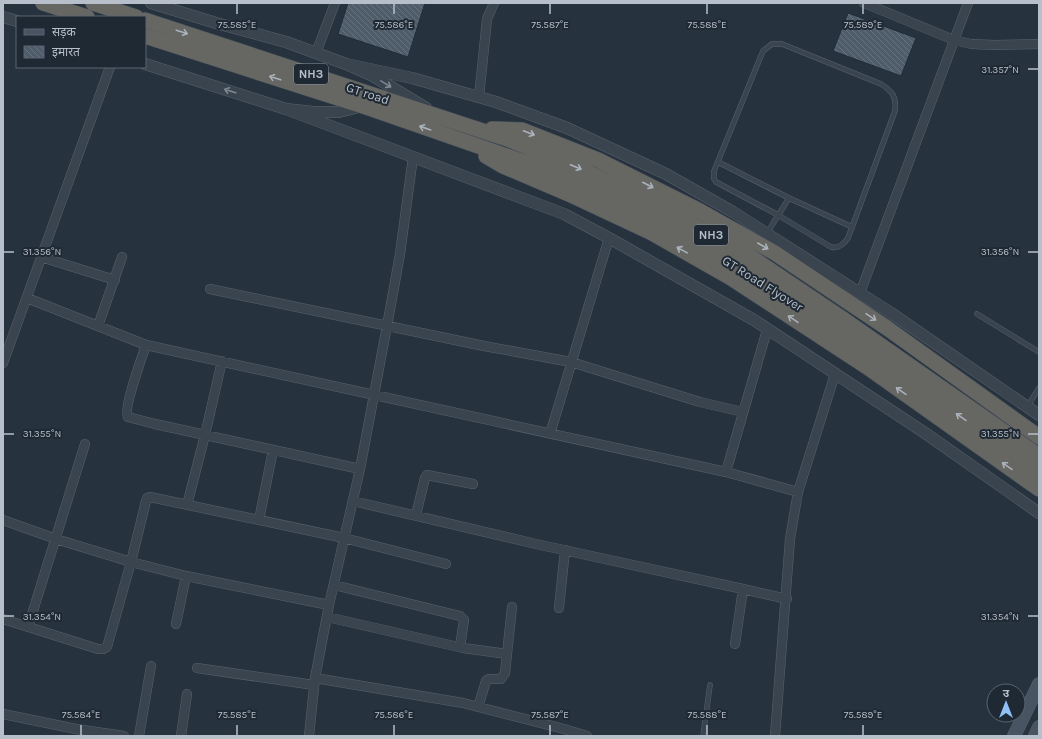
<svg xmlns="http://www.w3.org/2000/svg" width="1042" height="739" viewBox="0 0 1042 739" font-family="Karla,'Noto Sans Devanagari',sans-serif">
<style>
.building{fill:url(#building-back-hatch);stroke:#212b36}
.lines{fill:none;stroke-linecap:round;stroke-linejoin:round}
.service-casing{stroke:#58626d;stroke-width:5.5}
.minor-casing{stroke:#58626d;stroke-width:10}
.tertiary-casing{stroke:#58626d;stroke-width:12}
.secondary-casing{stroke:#58626d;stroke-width:14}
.trunk-casing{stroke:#454f5a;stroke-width:16}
.service{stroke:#3a444f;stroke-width:4.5}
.minor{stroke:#3a444f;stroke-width:9}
.tertiary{stroke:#3a444f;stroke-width:11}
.secondary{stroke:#485462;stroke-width:13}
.trunk{stroke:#666663;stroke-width:15}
.oneway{stroke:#aab2bb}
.oneway2{stroke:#7e8893}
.ticks{fill:none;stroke:#b6bfca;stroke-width:1.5}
.labels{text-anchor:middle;stroke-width:4;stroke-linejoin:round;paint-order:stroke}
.shield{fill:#1f2934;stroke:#89929d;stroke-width:1}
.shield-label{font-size:12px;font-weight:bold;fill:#b6bfca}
.street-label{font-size:13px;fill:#b6bfca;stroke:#1f2934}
.ticks-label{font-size:10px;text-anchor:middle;fill:#b6bfca;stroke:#1f2934;stroke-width:4;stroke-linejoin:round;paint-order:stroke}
</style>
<defs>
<pattern id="building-back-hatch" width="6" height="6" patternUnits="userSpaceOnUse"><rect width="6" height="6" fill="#4f5c6a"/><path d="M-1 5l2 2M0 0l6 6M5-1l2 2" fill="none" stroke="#66727e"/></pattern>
</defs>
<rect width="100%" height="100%" fill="#26333f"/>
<path class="building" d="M 348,3 L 425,3 L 408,57 L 338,34 Z
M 848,13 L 916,38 L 901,76 L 833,51 Z"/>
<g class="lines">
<defs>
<path id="service" d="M 772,44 L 782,44 L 881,84 C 892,91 897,97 895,111 L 848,238 C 844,244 839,249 831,247 L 778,215 L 716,182 L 714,179 L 714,171 L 763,51 Z
M 718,162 L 789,198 L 852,227
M 767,233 L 789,198
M 977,314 L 1039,352
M 1027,407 L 1039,388
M 703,736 L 710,685"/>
<path id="minor" d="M 864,3 L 954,40 L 971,44 L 995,45 L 1039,44
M 316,53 L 335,3
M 479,97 L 487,19 L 494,3
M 41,257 L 115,280
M 210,289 L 484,346 L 571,362 L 700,402 L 743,412
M 860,293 L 968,3
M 27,298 L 146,345 L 726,472 L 798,492
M 98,326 L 122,257
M 146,345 C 142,357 123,409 128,417 L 155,424 L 360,469
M 3,363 L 110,67
M 550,434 L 609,238
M 726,472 L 767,330
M 353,501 L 536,544 L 743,589 L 787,599
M 187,505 L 205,435 L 222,361
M 416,515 L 425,478 L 427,475 L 473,484
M 3,520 L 56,539 L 131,562 L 186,576 L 329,605
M 259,520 L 273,450
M 334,585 L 460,616 L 464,620 L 460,647
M 559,608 L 565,550
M 327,617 L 463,648 L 507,654
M 3,619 L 98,649 L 103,649 L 107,647 L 131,562 L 146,501 L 147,498 L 150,497 L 344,538 L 446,564
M 176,624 L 186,576
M 28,627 L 85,444
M 735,644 L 743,589
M 197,668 L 314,685
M 315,678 L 463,703 L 564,729 L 587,736
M 478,707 L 486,681 L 489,679 L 501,679 L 505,673 L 512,607
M 3,714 L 76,729 L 124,736
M 139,736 L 151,666
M 181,736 L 187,694
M 309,736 L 315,678 L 329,605 L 360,469 L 387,326 L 400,254 L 413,157
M 775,736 L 790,539 L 798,492 L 835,374"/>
<path id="tertiary" d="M 151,3 L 216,23 L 286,42 L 346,64 L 373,76 L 426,108
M 3,17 L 17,21
M 145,64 L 286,109 L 313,112 L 339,112 L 363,106
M 346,64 L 412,78 L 496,102 L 567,128 L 666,174 L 733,212 L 891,313 L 1039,415
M 286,109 L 564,214 L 609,238 L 754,320 L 925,433 L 1039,513"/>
<path id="secondary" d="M 1014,736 L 1039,684
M 1035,736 L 1039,727"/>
<path id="trunk" d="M 43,3 L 87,17
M 93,3 L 136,17
M 145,20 L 510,140 L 581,169 L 663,208 L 742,251 L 843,319 L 1039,456
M 145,36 L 363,106 L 524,162 L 580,183 L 660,222 L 738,266 L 838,331 L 1039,472
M 492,129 L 522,130 L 598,160 L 700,211 L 775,253 L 887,328 L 1039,437
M 486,156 L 503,166 L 571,195 L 652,233 L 731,278 L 867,367 L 1039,489"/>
</defs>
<use href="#service" class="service-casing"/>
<use href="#minor" class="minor-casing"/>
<use href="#tertiary" class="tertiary-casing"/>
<use href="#secondary" class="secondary-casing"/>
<use href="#trunk" class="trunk-casing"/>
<use href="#service" class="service"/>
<use href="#minor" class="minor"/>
<use href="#tertiary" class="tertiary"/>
<use href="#secondary" class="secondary"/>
<use href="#trunk" class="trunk"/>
</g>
<defs><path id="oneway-shaft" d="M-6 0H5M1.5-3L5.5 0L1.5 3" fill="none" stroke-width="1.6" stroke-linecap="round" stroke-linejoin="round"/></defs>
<g class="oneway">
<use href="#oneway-shaft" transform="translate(182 32) rotate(18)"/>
<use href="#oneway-shaft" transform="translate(275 78) rotate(-162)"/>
<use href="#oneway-shaft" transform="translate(425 128) rotate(-161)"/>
<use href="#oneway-shaft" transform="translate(529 133) rotate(21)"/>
<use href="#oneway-shaft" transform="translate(576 167) rotate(23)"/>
<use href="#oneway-shaft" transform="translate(648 185) rotate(27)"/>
<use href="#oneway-shaft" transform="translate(763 246) rotate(30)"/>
<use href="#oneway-shaft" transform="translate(682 250) rotate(-151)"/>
<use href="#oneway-shaft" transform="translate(871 317) rotate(34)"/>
<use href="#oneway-shaft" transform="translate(793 319) rotate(-146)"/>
<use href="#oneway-shaft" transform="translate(901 391) rotate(-145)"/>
<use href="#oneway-shaft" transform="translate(961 417) rotate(-145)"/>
<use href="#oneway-shaft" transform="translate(1007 466) rotate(-145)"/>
</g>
<g class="oneway2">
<use href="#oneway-shaft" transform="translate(386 84) rotate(31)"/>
<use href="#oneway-shaft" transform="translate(230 91) rotate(-162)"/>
</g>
<path class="ticks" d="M 237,4 L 237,14M 394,4 L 394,14M 550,4 L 550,14M 707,4 L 707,14M 863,4 L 863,14M 1028,69 L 1038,69M 4,252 L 14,252M 1028,252 L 1038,252M 4,434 L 14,434M 1028,434 L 1038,434M 4,616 L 14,616M 1028,616 L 1038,616M 81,725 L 81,735M 237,725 L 237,735M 394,725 L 394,735M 550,725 L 550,735M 707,725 L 707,735M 863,725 L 863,735"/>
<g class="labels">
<g class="shield">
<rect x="294" y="64" width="34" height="20" rx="3"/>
<rect x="694" y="225" width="34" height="20" rx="3"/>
</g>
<g class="shield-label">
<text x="311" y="78">NH3</text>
<text x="711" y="239">NH3</text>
</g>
<g class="street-label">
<text transform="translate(368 93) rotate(18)" y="5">GT road</text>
<text transform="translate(763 283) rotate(32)" y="5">GT Road Flyover</text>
</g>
</g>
<g class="ticks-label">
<text x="237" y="28">75.585°E</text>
<text x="394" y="28">75.586°E</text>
<text x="550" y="28">75.587°E</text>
<text x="707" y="28">75.588°E</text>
<text x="863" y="28">75.589°E</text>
<text x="1000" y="73">31.357°N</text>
<text x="42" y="255">31.356°N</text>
<text x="1000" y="255">31.356°N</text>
<text x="42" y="437">31.355°N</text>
<text x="1000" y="437">31.355°N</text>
<text x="42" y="620">31.354°N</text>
<text x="1000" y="620">31.354°N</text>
<text x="81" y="718">75.584°E</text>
<text x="237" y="718">75.585°E</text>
<text x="394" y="718">75.586°E</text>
<text x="550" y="718">75.587°E</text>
<text x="707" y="718">75.588°E</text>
<text x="863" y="718">75.589°E</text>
</g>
<rect width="1042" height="739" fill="none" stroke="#b6bfca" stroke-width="8"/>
<rect x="16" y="16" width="130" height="52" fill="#1f2934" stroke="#5b6570"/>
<rect x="24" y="29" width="20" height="6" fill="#485462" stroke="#5b6570"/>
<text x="52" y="36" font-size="12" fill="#b6bfca">सड़क</text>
<rect x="24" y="46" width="20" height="12" fill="url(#building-back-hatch)" stroke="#5b6570"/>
<text x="52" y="56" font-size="12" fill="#b6bfca">इमारत</text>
<g transform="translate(1006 703)"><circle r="19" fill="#1f2934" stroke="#5b6570"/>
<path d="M0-3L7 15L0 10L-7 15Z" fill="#90bff5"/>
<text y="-6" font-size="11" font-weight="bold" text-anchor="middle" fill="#b6bfca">उ</text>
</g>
</svg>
